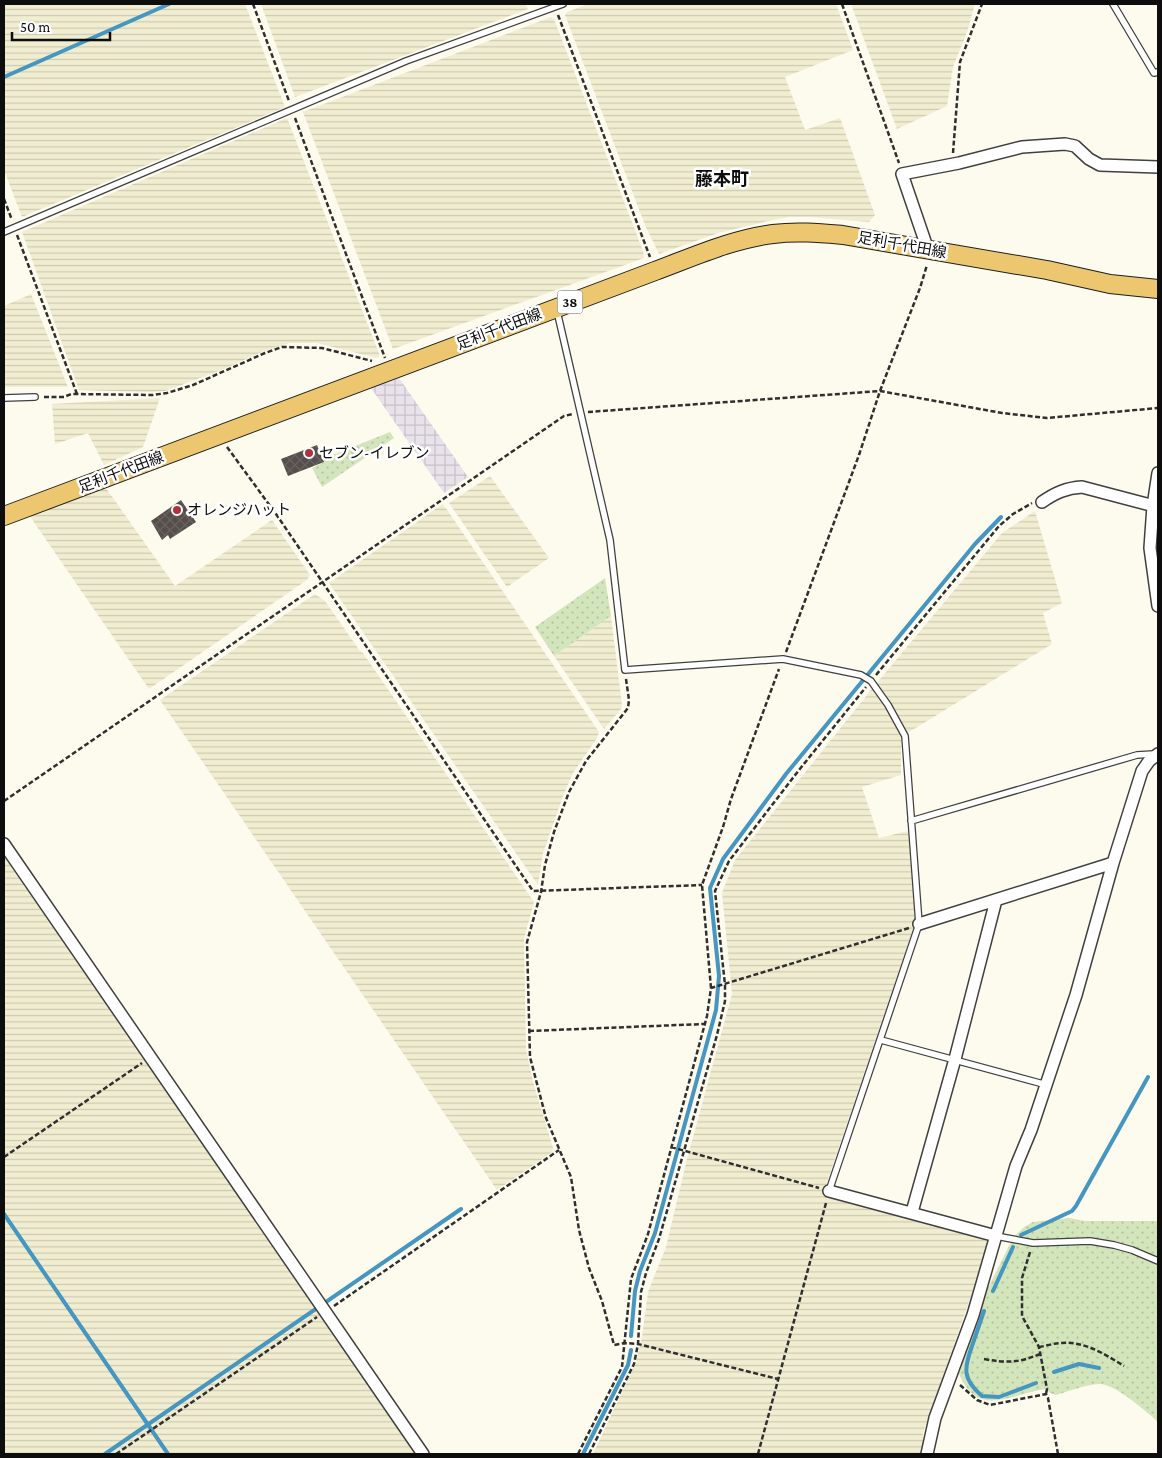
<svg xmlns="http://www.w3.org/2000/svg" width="1162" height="1458" viewBox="0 0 1162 1458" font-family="'Crimson Pro','Noto Sans JP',serif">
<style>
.industrial{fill:url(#industrial-grid)}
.farmland{fill:url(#farmland-rules)}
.grass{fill:url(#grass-dots)}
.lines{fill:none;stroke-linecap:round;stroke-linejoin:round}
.stream{stroke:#4596c0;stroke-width:4}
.building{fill:url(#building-cross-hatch)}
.lane-casing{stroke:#404040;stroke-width:8}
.street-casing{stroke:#404040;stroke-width:14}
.primary-casing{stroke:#1e1e1e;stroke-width:20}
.path{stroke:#2f2f2f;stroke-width:2.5;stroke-dasharray:5 2.5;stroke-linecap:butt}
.lane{stroke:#fff;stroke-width:5.5}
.street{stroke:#fff;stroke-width:11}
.primary{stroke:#ecc770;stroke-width:18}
.poi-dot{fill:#b0323e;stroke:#fff;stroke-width:2}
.labels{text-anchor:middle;stroke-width:5;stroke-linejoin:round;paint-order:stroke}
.shield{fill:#fff;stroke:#565656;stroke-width:1}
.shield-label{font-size:14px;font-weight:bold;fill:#0d0d0d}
.street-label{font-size:15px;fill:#0d0d0d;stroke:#fff}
.poi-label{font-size:15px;fill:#0d0d0d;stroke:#fff;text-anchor:start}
.quarter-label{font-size:18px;font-weight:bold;fill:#0d0d0d;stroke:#fff}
</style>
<defs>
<pattern id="industrial-grid" width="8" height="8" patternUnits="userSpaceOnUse" patternTransform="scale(1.25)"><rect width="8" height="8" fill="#e9e2eb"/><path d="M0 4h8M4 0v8" fill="none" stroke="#c7c1c8"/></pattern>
<pattern id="farmland-rules" width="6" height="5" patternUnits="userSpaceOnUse" patternTransform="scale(1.25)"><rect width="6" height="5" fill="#f1edd1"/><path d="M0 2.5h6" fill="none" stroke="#cdcab2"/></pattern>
<pattern id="grass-dots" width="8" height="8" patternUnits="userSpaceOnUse" patternTransform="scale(1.25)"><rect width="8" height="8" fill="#d3e5bb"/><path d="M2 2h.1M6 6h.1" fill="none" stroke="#b4c3a0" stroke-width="1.8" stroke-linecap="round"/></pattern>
<pattern id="building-cross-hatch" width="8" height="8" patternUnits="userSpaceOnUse" patternTransform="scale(1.25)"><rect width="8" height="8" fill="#554e4a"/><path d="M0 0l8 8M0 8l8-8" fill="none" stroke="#686360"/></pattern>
</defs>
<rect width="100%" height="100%" fill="#fdfaee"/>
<path class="industrial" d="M 399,378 L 468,477 L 444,493 L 371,388 Z"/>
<path class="farmland" d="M 4,4 L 245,4 L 285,107 L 22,217 L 4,170 Z
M 261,4 L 526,4 L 528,9 L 295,97 Z
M 588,4 L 836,4 L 853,50 L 785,77 L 805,130 L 840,118 L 875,215 L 869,222 L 811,217 L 789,217 L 768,221 L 718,233 L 659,254 L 645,225 L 565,15 L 567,12 Z
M 851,4 L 975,4 L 967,32 L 953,67 L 947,106 L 897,129 Z
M 551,17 L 554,19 L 643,251 L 644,258 L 393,349 L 303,112 Z
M 287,118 L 380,356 L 377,358 L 317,343 L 290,343 L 264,351 L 224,369 L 165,391 L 150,392 L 79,390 L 22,232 Z
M 31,294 L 68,387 L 4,387 L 4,306 Z
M 160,398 L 143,447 L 104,465 L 88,433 L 55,444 L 52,404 Z
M 490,476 L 549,558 L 507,587 L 449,503 Z
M 106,488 L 175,586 L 272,520 L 310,575 L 307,580 L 149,689 L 29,515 Z
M 443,504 L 599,732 L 597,738 L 573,773 L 563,796 L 543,853 L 538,885 L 329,583 Z
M 1035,511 L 1062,603 L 1043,613 L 1052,644 L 901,737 L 901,775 L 862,787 L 879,838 L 908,831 L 916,921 L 823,1194 L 990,1242 L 923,1433 L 923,1454 L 593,1454 L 636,1362 L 642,1337 L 648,1292 L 666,1247 L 686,1163 L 732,994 L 722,893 L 735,860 L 871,690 L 1002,533 Z
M 315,594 L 325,601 L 360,651 L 363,653 L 534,902 L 524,939 L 526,1049 L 533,1082 L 553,1148 L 551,1153 L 497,1190 L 160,700 Z
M 611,616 L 622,705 L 621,709 L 604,729 L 554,656 Z
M 4,854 L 418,1454 L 4,1454 Z"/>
<path class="grass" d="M 390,432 L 394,438 L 322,487 L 312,468 L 324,462 L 323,459 Z
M 605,578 L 611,616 L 554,656 L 535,627 Z
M 1069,1218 L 1085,1221 L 1158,1221 L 1158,1422 C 1147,1412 1114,1383 1099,1384 C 1085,1385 1069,1391 1056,1395 L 1050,1393 L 1046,1389 C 1011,1393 979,1420 959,1374 L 984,1296 L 1010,1244 L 1017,1234 L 1024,1227 L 1033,1222 Z"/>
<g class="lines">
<path class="stream" d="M 4,77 L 169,4
M 4,1214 L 168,1454
M 1021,1235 L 1072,1211 L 1076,1206 L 1148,1077
M 993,1291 L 1013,1247
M 984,1311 C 980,1323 976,1334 972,1346 C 964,1368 962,1379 982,1396 L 999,1397 L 1036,1383
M 631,1336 L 635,1291 L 640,1271 L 655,1233 L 716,1010 L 719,976 L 710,888 L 723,859 L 786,774 L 975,544 L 1001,517
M 1054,1372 L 1079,1364 L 1099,1368
M 105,1454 L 461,1209
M 583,1454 L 628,1365 L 631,1350"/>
</g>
<path class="building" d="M 317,445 L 324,462 L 288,476 L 281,459 Z
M 181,500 L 196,522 L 170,539 L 168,535 L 162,540 L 151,521 Z"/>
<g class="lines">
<defs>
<path id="lane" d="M 1113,4 L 1154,73 L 1158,72
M 4,232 L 406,61 L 563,4
M 557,311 L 610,540 L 625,670 L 783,659 L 861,675 L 871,681 L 888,705 L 905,736 L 919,924 L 829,1191
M 4,398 L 35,397
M 911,821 L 1137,755 L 1154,754
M 881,1040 L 1047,1085
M 996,1236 L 1033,1243 L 1090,1241 L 1114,1245 L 1132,1250 L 1158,1261"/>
<path id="street" d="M 928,250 L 902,174 L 959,163 L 1022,147 L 1065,144 L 1075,146 L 1089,159 L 1100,165 L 1158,167
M 1158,473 L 1153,506 L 1150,548 L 1158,606
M 1042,502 C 1055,493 1066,488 1082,487 L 1158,507
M 4,844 L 423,1454
M 919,924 L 1113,863
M 829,1191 L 996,1236
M 912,1212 L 955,1059 L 996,900
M 927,1454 L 935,1418 L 973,1315 L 1016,1166 L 1031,1130 L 1076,995 L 1113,863 L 1142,771 L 1149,761 L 1158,754"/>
<path id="primary" d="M 4,516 L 655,271 C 693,257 732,239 773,234 C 797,231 819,233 843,235 L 1047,270 L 1110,284 L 1158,289"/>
</defs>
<use href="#lane" class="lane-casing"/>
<use href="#street" class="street-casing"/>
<use href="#primary" class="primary-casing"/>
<path class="path" d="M 253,4 L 289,101
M 842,4 L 899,163
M 558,15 L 650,257
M 295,118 L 385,358
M 953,153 L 960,62 L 982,4
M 4,199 L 12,220
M 17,235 L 77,394
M 44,397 L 64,397 L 71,394 L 153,395 L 167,393 L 193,385 L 265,353 L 282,347 L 322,348 L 372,361
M 588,412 L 880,391 L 1002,413 L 1047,418 L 1158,408
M 227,447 L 276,514 L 533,891 L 702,885
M 786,652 L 859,455 L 880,391 L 920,288 L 927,265
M 876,675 L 999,526 L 1013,514 L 1032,503
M 626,679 L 629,700 L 628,708 L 586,761 L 569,792 L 554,832 L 545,865 L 541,892 L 527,942 L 530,1057 L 546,1118 L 571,1177 L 579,1230 L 589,1268 L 602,1301 L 614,1345 L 625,1343 L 638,1344 L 778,1379
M 4,801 L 564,416 L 573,414
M 711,988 L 702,885 L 723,827 L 731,799 L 779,669
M 529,1031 L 704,1024
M 671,1147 L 819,1188
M 4,1157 L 142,1063
M 1030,1252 L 1022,1278 L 1022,1316 L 1039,1347 L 1047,1389 L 1046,1394
M 334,1306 L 559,1150
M 1039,1347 C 1046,1346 1054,1343 1062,1343 C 1085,1341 1106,1355 1124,1366
M 984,1359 C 1006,1363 1019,1363 1040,1354
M 960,1385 L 977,1400 L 990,1405 L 1046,1394 L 1048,1398 L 1058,1454
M 116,1454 L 317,1317
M 578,1454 L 622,1367 L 631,1279 L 648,1234 L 707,1016 L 711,988 L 909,928
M 589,1454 L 634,1364 L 638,1344 L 641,1292 L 646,1273 L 659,1239 L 717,1035 L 725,1001 L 725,985 L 715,891 L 729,861 L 799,770 L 866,687
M 758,1454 L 826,1203"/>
<use href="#lane" class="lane"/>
<use href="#street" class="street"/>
<use href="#primary" class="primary"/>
</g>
<g class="poi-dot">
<circle cx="309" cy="453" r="5"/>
<circle cx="177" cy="510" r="5"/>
</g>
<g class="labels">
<rect class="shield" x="557.5" y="290.5" width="25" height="23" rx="4"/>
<g class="shield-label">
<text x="570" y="307">38</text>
</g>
<g class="street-label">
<text transform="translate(902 245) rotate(10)" y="5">足利千代田線</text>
<text transform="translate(499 329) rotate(-21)" y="5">足利千代田線</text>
<text transform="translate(121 472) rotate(-21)" y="5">足利千代田線</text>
</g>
<g class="poi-label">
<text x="319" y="458">セブン-イレブン</text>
<text x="187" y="515">オレンジハット</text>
</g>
<g class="quarter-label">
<text x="722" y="185">藤本町</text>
</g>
</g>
<rect width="1162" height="1458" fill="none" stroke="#0d0d0d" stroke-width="10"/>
<path d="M12 32v8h98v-8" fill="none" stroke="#0d0d0d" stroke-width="2.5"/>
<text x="20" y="32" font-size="15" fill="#0d0d0d" stroke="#ffffff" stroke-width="4" paint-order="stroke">50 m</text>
</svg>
